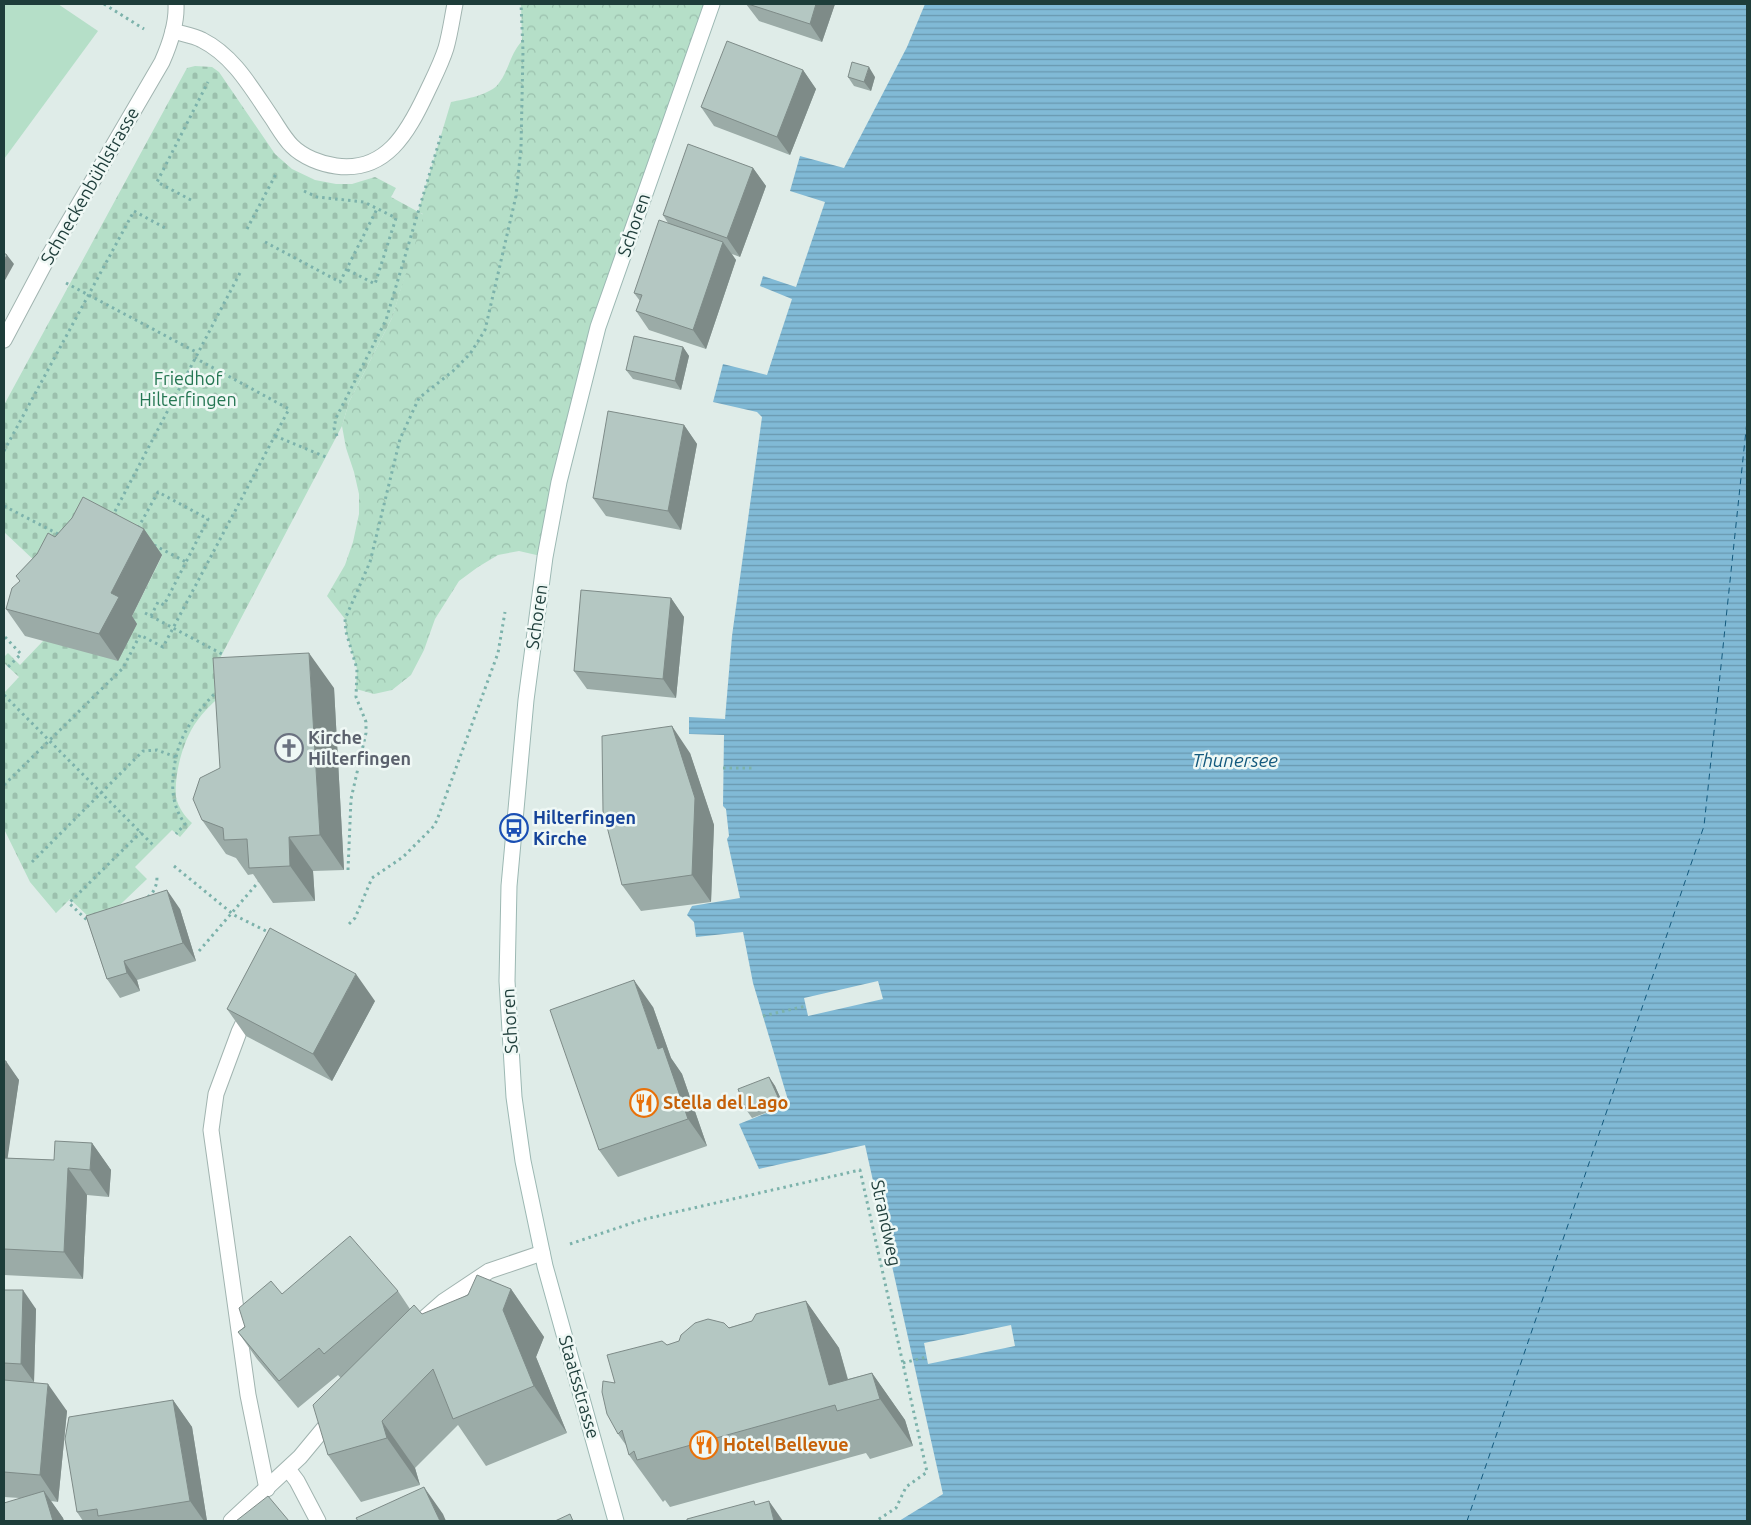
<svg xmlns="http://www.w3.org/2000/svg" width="1751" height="1525" viewBox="0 0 1751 1525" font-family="Ubuntu,sans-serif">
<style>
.grass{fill:#b5dfc8}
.forest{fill:url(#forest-crowns)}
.cemetery{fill:url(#cemetery-stones)}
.water{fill:url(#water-rules)}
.pier{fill:#dfece8}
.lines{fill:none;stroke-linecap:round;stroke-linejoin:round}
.ferry{stroke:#145a7e;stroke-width:1;stroke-dasharray:6 5;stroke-linecap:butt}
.lane-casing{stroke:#a1b4b0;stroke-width:17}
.street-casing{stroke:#a1b4b0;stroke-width:17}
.secondary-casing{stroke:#9cb8b3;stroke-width:17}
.path{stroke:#7cb2ab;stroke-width:3;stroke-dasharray:2.5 4;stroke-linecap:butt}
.lane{stroke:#fff;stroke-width:15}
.street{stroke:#fff;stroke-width:15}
.secondary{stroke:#fff;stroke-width:15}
.wall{fill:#9baba7}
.shaded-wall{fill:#7e8b88}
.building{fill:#b4c7c2;stroke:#7e8b88}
.labels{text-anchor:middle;stroke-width:5;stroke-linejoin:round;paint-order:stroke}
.street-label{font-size:18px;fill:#1e3d3a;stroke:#eff8f5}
.park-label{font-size:18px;fill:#257753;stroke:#eff8f5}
.worship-label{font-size:18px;font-weight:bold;fill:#5b616d;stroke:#eff8f5;text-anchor:start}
.transit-label{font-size:18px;font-weight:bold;fill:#164399;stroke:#eff8f5;text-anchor:start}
.food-label{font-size:18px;font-weight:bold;fill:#c56008;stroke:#eff8f5;text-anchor:start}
.water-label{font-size:19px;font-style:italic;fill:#145a7e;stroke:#eff8f5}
</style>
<defs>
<pattern id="forest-crowns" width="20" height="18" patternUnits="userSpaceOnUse" patternTransform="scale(1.25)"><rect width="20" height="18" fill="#b5dfc8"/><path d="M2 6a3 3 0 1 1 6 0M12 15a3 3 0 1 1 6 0" fill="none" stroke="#9bc0ad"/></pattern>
<pattern id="cemetery-stones" width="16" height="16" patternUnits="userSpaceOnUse" patternTransform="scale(1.25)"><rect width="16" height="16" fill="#b5dfc8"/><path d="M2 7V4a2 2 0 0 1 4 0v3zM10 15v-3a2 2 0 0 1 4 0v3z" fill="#9bc0ad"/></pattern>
<pattern id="water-rules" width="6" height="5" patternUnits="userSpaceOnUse" patternTransform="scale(1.25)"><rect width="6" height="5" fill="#81bad6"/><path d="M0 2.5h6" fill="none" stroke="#6998af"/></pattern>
</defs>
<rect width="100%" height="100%" fill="#dfece8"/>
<path class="grass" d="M 4,4 L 58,4 L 98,31 L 4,159 Z"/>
<path class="forest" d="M 521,4 L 712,4 L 598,327 L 545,557 L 519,551 L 498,555 L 478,567 L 459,581 L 435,619 L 424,650 L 411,675 L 392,690 L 374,694 L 356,689 L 357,669 L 346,632 L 345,619 L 327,596 L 345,565 L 353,542 L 359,514 L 359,494 L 354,472 L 346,448 L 342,426 L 349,402 L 392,318 L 423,214 L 418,212 L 451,102 C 465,99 491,95 499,83 C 509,70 510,54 522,41 Z"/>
<path class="cemetery" d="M 195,66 L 212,67 L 219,72 L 275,154 L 292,169 L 315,180 L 336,184 L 352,184 L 375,177 L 396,188 L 391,197 L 424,215 L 392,318 L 349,402 L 342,426 L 218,662 L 244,676 C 228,690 209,704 197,721 C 183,740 174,774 176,797 C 178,807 185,817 192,823 L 180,837 L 172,830 L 135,867 L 147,879 L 102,922 L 93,921 L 70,899 L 56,913 L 30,882 L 4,829 L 4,693 L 19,677 L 4,663 L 4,657 L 8,653 L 20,665 L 43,641 L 130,620 L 162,556 L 37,563 L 4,532 L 4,405 L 187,68 Z"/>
<path class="water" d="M 925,4 L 1747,4 L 1747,1521 L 899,1521 L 943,1494 L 865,1145 L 759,1169 L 739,1124 L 784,1106 L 788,1100 L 753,983 L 743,932 L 696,937 L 694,922 L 687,915 L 692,906 L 740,898 L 727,839 L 729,836 L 726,809 L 723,806 L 724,735 L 689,734 L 689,717 L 725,719 L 732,636 L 762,417 L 757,412 L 713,402 L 723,364 L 767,375 L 792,299 L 760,286 L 763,276 L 796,287 L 825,202 L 790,191 L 800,156 L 844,168 L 907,47 Z"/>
<path class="pier" d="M 878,981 L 883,999 L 808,1016 L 804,998 Z
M 1011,1325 L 1015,1346 L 928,1364 L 924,1343 Z"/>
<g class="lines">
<path class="ferry" d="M 1467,1521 L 1704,826 L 1747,421"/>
<defs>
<path id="lane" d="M 173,31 C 182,34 193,35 202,40 C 234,56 252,89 272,118 C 278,127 284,138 292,146 C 303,157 321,164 336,166 C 386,173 408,132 426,94 C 433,79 441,64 446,48 C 450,34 452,19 455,4
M 250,1009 L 239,1032 L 216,1094 L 211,1130 L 248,1395 L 267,1489"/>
<path id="street" d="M 4,340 L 47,259 L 162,62 C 170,44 177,24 176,4
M 419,1323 L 444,1301 L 489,1271 L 542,1253
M 288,1469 L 297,1481 L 318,1521
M 231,1521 L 300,1457 L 334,1416"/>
<path id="secondary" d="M 616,1521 L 545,1266 L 523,1161 L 514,1097 L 507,981 L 509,886 L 526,700 L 545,557 L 559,482 L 598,327 L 712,4"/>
</defs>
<use href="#lane" class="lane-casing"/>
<use href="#street" class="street-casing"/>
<use href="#secondary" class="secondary-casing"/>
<path class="path" d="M 104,4 L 144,29
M 304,191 L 317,197 L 364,202 L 396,218 L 375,284 L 346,269
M 191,200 L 157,182 L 208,82
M 247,229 L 277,172
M 265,242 L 340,282 L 377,209
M 66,283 L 198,353
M 275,436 L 326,457
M 337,436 L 334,428 L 336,418 L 386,320 L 442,132
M 4,451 L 134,211 L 167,229
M 4,506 L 60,535
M 112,517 L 241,271
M 138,528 L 158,492 L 208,519 L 164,605 L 158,602 L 151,616
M 154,545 L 186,562
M 145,613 L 222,654
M 5,637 L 21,654 L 8,667
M 4,695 L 155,847
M 176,757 C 182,730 199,710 217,691
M 723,768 L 752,768
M 4,785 L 123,668 L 140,635 L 163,647 L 289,409 L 195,358
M 32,862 L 143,751 L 157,750 L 176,757 C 171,782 170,803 185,824 L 176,834
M 174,866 L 234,915 L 270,933
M 348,870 L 351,799 L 366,733 L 366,722 L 356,697 L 357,669 L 346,632 L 345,619 L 370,562 L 400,439 L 419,398 L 453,371 L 470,354 L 485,330 L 516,196 L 521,148 L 523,51 L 521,4
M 148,897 C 155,891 157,885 157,876
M 91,924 L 69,903 L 141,832
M 349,924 L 355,918 L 372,878 L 403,857 L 434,826 L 437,820 L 498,653 L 505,612
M 199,951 L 261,879
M 763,1016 L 806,1006
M 570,1244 L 641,1220 L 860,1170 L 927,1472 L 906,1487 L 896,1508 L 876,1521
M 903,1363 L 926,1357"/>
<use href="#lane" class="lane"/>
<use href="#street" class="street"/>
<use href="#secondary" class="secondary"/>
</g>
<path class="wall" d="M 746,4 L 835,4 L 822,42 L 759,21 Z
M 803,70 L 816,89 L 790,155 L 714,126 L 701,107 Z
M 848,77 L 875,77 L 871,91 L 854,86 Z
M 753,168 L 766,186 L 740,257 L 732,254 L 736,260 L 706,349 L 649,330 L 636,311 L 640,301 L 634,293 L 668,223 L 663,215 Z
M 683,347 L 689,356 L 681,390 L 633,379 L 626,370 Z
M 684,425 L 697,444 L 681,530 L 606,516 L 593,498 Z
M 144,529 L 162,555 L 132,616 L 137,624 L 118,661 L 25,636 L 6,609 L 20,581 L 16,576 L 37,554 L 55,537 Z
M 671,598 L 684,617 L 676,698 L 587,689 L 574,671 Z
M 334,688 L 344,870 L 313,871 L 315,901 L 273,903 L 253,874 L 248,875 L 236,858 L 226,854 L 202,820 L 220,768 Z
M 690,753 L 714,825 L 711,902 L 641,911 L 622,885 Z
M 180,909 L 196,961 L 137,980 L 140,991 L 120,998 L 107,979 L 86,916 Z
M 375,1001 L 332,1081 L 246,1036 L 227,1009 Z
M 653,1007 L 671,1058 L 682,1074 L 707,1146 L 618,1177 L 599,1150 Z
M 4,1061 L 19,1080 L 7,1158 L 54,1160 L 92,1143 L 111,1170 L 109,1197 L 87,1195 L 83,1279 L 4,1275 Z
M 769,1077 L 775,1086 L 784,1106 L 752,1118 L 745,1108 Z
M 511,1289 L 544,1337 L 536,1357 L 567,1433 L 486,1466 L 458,1425 L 415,1468 L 420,1485 L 361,1502 L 328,1455 L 341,1378 L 338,1375 L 298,1408 L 257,1359 L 238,1332 L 282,1294 L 398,1291 L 410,1309 L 422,1314 Z
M 4,1290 L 36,1309 L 34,1382 L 67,1411 L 58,1502 L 51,1501 L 63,1518 L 64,1521 L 4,1521 L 20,1498 L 4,1497 Z
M 806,1301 L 839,1348 L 848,1379 L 872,1373 L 905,1420 L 913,1446 L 870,1459 L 866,1453 L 670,1507 L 665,1500 L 663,1502 L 629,1455 L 628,1448 L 618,1434 L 615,1383 L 667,1345 L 752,1321 Z
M 173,1400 L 192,1427 L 207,1521 L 83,1521 L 77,1512 Z"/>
<path class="shaded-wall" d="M 816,4 L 835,4 L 822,42 L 810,24 Z
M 869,67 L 875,77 L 871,91 L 864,82 Z
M 803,70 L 816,89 L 790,155 L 777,137 Z
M 753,168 L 766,186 L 740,257 L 727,238 Z
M 723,242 L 736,260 L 706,349 L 693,330 Z
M 7,255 L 14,264 L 4,282 L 4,261 Z
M 683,347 L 689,356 L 681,390 L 675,381 Z
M 684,425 L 697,444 L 681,530 L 668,511 Z
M 144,529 L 162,555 L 132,616 L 137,624 L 118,661 L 99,634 L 111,593 Z
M 671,598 L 684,617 L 676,698 L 663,679 Z
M 309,653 L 334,688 L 344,870 L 320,835 Z
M 672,726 L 690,753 L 714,825 L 711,902 L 692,875 Z
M 289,837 L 313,871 L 315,901 L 290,866 Z
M 167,890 L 180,909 L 196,961 L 183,943 Z
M 124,961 L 137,980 L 140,991 L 127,973 Z
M 356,974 L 375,1001 L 332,1081 L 313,1054 Z
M 634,980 L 653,1007 L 671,1058 L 682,1074 L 707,1146 L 688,1119 L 658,1049 Z
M 6,1061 L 19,1080 L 5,1176 L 4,1175 L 4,1077 Z
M 769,1077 L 775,1086 L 784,1106 L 778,1097 Z
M 92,1143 L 111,1170 L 109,1197 L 90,1170 Z
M 68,1168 L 87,1195 L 83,1279 L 64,1252 Z
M 511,1289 L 544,1337 L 536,1357 L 567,1433 L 534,1386 L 503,1310 Z
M 23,1290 L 36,1309 L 34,1382 L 21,1364 Z
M 806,1301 L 839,1348 L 855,1406 L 829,1385 Z
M 872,1373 L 905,1420 L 913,1446 L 880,1399 Z
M 48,1384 L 67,1411 L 58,1502 L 40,1475 Z
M 173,1400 L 192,1427 L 207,1521 L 204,1521 L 190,1501 Z
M 382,1421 L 415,1468 L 420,1485 L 387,1438 Z
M 424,1487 L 443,1514 L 446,1521 L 440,1521 Z
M 44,1491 L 63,1518 L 64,1521 L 53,1521 Z
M 769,1501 L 783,1521 L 774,1521 Z"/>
<path class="building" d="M 748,4 L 816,4 L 810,24 Z
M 727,41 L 803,70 L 777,137 L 701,107 Z
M 852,62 L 869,67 L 864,82 L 848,77 Z
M 688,144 L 753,168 L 727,238 L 663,215 Z
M 659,220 L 723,242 L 693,330 L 636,311 L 642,295 L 634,293 Z
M 4,253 L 7,255 L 4,261 Z
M 634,336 L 683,347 L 675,381 L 626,370 Z
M 608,411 L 684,425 L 668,511 L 593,498 Z
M 83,497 L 144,529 L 111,593 L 119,597 L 99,634 L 6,609 L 12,588 L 20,581 L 16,576 L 37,554 L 48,533 L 55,537 L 72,518 Z
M 581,590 L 671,598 L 663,679 L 574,671 Z
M 309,653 L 320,835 L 289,837 L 290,866 L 249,868 L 247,839 L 224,840 L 223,828 L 202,820 L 193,799 L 200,778 L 220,768 L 213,658 Z
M 672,726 L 695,798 L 692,875 L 622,885 L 603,811 L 602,736 Z
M 167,890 L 183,943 L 124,961 L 127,973 L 107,979 L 86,916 Z
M 270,928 L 356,974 L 313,1054 L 227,1009 Z
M 634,980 L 658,1049 L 663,1047 L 688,1119 L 599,1150 L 550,1010 Z
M 4,1061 L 6,1061 L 4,1077 Z
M 769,1077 L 778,1097 L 745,1108 L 738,1089 Z
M 55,1141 L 92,1143 L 90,1170 L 68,1168 L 64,1252 L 4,1249 L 4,1158 L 54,1160 Z
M 350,1236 L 398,1291 L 324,1354 L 319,1348 L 279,1381 L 238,1332 L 245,1327 L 239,1308 L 271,1281 L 282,1294 Z
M 477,1275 L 511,1289 L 503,1310 L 534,1386 L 453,1419 L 433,1369 L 382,1421 L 387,1438 L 328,1455 L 313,1405 L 414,1305 L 422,1314 L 468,1295 Z
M 4,1290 L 23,1290 L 21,1364 L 4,1363 Z
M 806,1301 L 829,1385 L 872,1373 L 880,1399 L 837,1411 L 835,1405 L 637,1460 L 634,1451 L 629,1455 L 622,1430 L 618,1434 L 607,1414 L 602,1392 L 603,1381 L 615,1383 L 607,1355 L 662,1341 L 667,1345 L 679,1341 L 681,1335 L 695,1323 L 708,1319 L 724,1323 L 729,1328 L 752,1321 L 756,1314 Z
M 4,1380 L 48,1384 L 40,1475 L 4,1472 Z
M 173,1400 L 190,1501 L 98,1516 L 97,1509 L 77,1512 L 65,1439 L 69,1417 Z
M 424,1487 L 440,1521 L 358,1521 L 356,1518 Z
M 44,1491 L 53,1521 L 4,1521 L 4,1503 Z
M 268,1496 L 289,1521 L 236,1521 Z
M 754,1501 L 755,1505 L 769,1501 L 774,1521 L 687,1521 L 687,1519 Z
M 570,1514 L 573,1521 L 555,1521 Z"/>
<defs>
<symbol id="church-ring" viewBox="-11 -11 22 22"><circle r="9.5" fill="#eff8f5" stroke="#6b7280" stroke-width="1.5"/><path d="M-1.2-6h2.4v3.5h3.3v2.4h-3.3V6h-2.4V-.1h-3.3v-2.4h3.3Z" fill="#6b7280"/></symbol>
<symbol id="bus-ring" viewBox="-11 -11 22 22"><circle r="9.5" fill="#eff8f5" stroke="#1a4fb4" stroke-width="1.5"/><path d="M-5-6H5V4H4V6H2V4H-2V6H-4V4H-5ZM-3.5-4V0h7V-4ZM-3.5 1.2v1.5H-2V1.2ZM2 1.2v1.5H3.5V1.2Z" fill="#1a4fb4"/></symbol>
<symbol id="restaurant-ring" viewBox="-11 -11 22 22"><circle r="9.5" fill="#eff8f5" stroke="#e8710a" stroke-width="1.5"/><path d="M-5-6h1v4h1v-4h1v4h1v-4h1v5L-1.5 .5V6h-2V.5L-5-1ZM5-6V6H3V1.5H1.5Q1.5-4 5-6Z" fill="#e8710a"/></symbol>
</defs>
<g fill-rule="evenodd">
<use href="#church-ring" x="273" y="732" width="32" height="32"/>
<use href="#bus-ring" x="498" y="812" width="32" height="32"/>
<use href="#restaurant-ring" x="628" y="1087" width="32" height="32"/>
<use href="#restaurant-ring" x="688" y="1429" width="32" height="32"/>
</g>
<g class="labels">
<g class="street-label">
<text transform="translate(90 186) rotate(-60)" y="6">Schneckenbühlstrasse</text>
<text transform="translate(634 225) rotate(-71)" y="6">Schoren</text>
<text transform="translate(537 617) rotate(-82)" y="6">Schoren</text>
<text transform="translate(510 1021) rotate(-93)" y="6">Schoren</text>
<text transform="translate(886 1223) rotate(78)" y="6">Strandweg</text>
<text transform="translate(579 1387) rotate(74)" y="6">Staatsstrasse</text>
</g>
<g class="park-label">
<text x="188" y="385">Friedhof<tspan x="188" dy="21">Hilterfingen</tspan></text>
</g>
<g class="worship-label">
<text x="308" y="744">Kirche<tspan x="308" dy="21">Hilterfingen</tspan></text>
</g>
<g class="transit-label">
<text x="533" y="824">Hilterfingen<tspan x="533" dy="21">Kirche</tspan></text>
</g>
<g class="food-label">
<text x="663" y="1109">Stella del Lago</text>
<text x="723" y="1451">Hotel Bellevue</text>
</g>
<g class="water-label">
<text x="1235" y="767">Thunersee</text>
</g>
</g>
<rect width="1751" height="1525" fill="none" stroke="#1e3d3a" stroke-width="10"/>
</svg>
